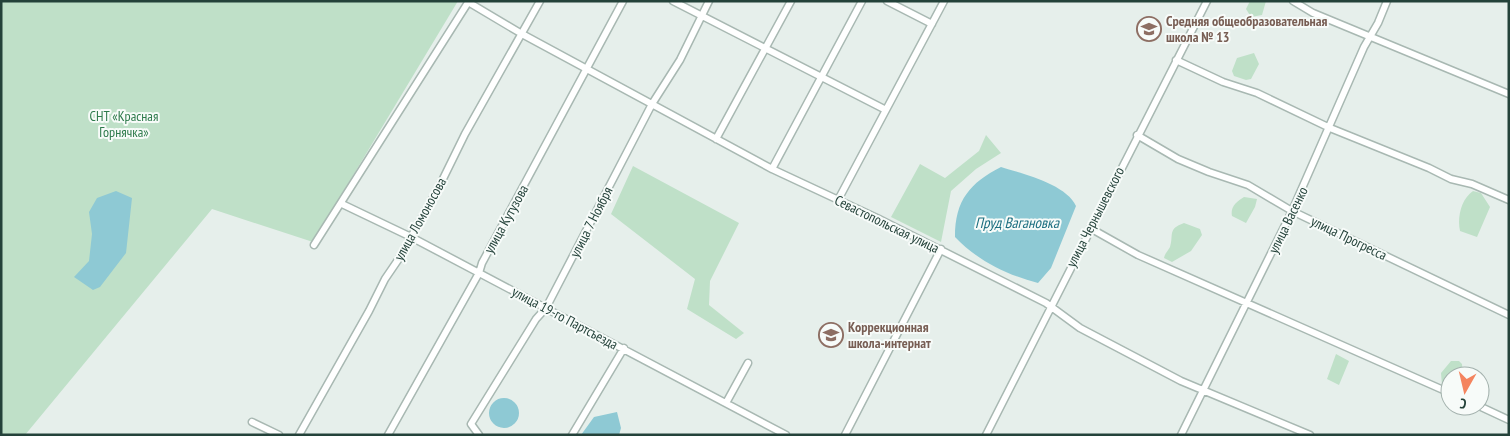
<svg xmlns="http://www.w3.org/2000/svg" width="1510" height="436" viewBox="0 0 1510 436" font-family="'PT Sans Narrow',sans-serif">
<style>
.green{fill:#bfe0c8}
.water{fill:#8ec9d4}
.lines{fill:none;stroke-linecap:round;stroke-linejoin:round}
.minor-casing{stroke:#a8b8b2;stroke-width:9}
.minor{stroke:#fff;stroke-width:6}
.labels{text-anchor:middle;stroke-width:4;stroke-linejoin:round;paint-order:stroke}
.education-label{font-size:14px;font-weight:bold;fill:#785e54;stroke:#f7fbf9;text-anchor:start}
.park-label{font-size:14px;fill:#2d7a4b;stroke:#f7fbf9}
.street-label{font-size:14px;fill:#24423a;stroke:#f7fbf9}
.water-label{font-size:15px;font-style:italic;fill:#1c6f80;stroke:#f7fbf9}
</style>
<rect width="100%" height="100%" fill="#e6efeb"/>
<path class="green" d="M 1,1 L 458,1 L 313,242 L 212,209 L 25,435 L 1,435 Z
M 1250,1 L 1266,1 L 1262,15 L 1251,17 L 1246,9 Z
M 1254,53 L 1259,64 L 1251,79 L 1246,80 L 1234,76 L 1232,71 L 1237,58 Z
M 986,135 L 1001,153 L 976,169 L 951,191 L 941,242 L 891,217 L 920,164 L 945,178 L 979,151 Z
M 633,166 L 739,223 L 710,281 L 709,305 L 744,333 L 736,339 L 687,309 L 695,279 L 611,214 Z
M 1473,191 L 1481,193 L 1490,207 L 1477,237 L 1460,231 C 1457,218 1461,199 1473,191 Z
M 1244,197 L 1257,199 L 1255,207 L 1246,223 L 1232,216 C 1230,207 1237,201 1244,197 Z
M 1184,223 L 1200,229 L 1202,235 L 1191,251 L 1172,262 L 1164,258 C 1165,253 1168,251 1170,247 C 1174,235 1167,229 1184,223 Z
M 1336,354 L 1349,361 L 1339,385 L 1327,379 Z
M 1451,361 L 1459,361 L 1462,364 L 1463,376 L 1450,376 L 1450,389 L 1442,385 L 1441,373 Z"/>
<path class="water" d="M 1001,167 C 1024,174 1066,184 1076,206 L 1051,268 L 1038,283 C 1007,275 978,261 955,237 C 955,200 970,183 1001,167 Z
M 116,191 L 132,198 L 126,253 L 100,287 L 93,290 L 74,277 L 89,261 L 92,234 L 89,212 L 97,198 Z
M489 413a15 15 0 1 1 30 0a15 15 0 1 1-30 0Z
M 617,412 L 621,428 L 619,435 L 581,435 L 594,417 Z"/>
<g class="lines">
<defs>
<path id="minor" d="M 673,1 L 886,110
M 887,1 L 932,24
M 1293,1 L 1313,13 L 1509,94
M 468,2 L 522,34 L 772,169 L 877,218 L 1046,303 L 1080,328 L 1181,381 L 1310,435
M 1176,60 L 1223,82 L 1257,93 L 1330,128 L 1429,168 L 1451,179 L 1472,184 L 1509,200
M 1137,135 L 1178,159 L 1209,172 L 1248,185 L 1292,211 L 1509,315
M 716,139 L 791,1
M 772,169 L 862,1
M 838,200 L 944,1
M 342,204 L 411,237 L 786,435
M 1090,228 L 1138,255 L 1450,393
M 314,245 L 469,1
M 726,403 L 748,363
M 1479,406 L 1509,420
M 252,422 L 279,435
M 299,435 L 369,311 L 385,279 L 400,257 L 439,187 L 465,134 L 540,1
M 388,435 L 479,273 L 482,263 L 623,1
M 479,435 L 471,424 L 536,319 L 546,308 L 652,104 L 680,60 L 709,1
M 572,435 L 624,348
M 845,435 L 941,249
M 986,435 L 1207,1
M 1181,435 L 1292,211 L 1364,47 L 1378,23 L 1387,1"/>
</defs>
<use href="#minor" class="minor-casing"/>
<use href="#minor" class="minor"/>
</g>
<defs>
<symbol id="school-ring" viewBox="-11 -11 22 22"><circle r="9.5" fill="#f7fbf9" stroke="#8d6e63" stroke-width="1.5"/><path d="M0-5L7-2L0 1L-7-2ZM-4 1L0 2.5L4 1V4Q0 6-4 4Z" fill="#8d6e63"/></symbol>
</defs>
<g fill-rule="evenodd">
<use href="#school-ring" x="1135" y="15" width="28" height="28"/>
<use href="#school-ring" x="817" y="321" width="28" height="28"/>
</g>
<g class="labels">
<g class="education-label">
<text x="1166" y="26">Средняя общеобразовательная<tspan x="1166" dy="16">школа № 13</tspan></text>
<text x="848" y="332">Коррекционная<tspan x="848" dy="16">школа-интернат</tspan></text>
</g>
<g class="park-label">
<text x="124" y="121">СНТ «Красная<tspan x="124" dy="16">Горнячка»</tspan></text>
</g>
<g class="street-label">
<text transform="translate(1095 217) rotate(-63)" y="5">улица Чернышевского</text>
<text transform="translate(420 219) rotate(-61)" y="5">улица Ломоносова</text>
<text transform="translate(506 219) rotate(-61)" y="5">улица Кутузова</text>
<text transform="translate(1288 220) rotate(-64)" y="5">улица Васенко</text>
<text transform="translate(591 222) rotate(-63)" y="5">улица 7 Ноября</text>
<text transform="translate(887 224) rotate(26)" y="5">Севастопольская улица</text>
<text transform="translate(1349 238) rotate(26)" y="5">улица Прогресса</text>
<text transform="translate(565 318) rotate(28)" y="5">улица 19-го Партсъезда</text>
</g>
<g class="water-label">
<text x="1017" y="228">Пруд Вагановка</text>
</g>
</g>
<rect width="1510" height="436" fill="none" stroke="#24423a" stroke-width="5"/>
<g transform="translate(1465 391) rotate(188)"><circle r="24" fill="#f7fbf9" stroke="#a3b1ad"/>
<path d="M0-4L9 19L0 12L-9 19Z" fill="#f4845f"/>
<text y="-8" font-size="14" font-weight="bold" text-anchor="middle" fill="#24423a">С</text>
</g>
</svg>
